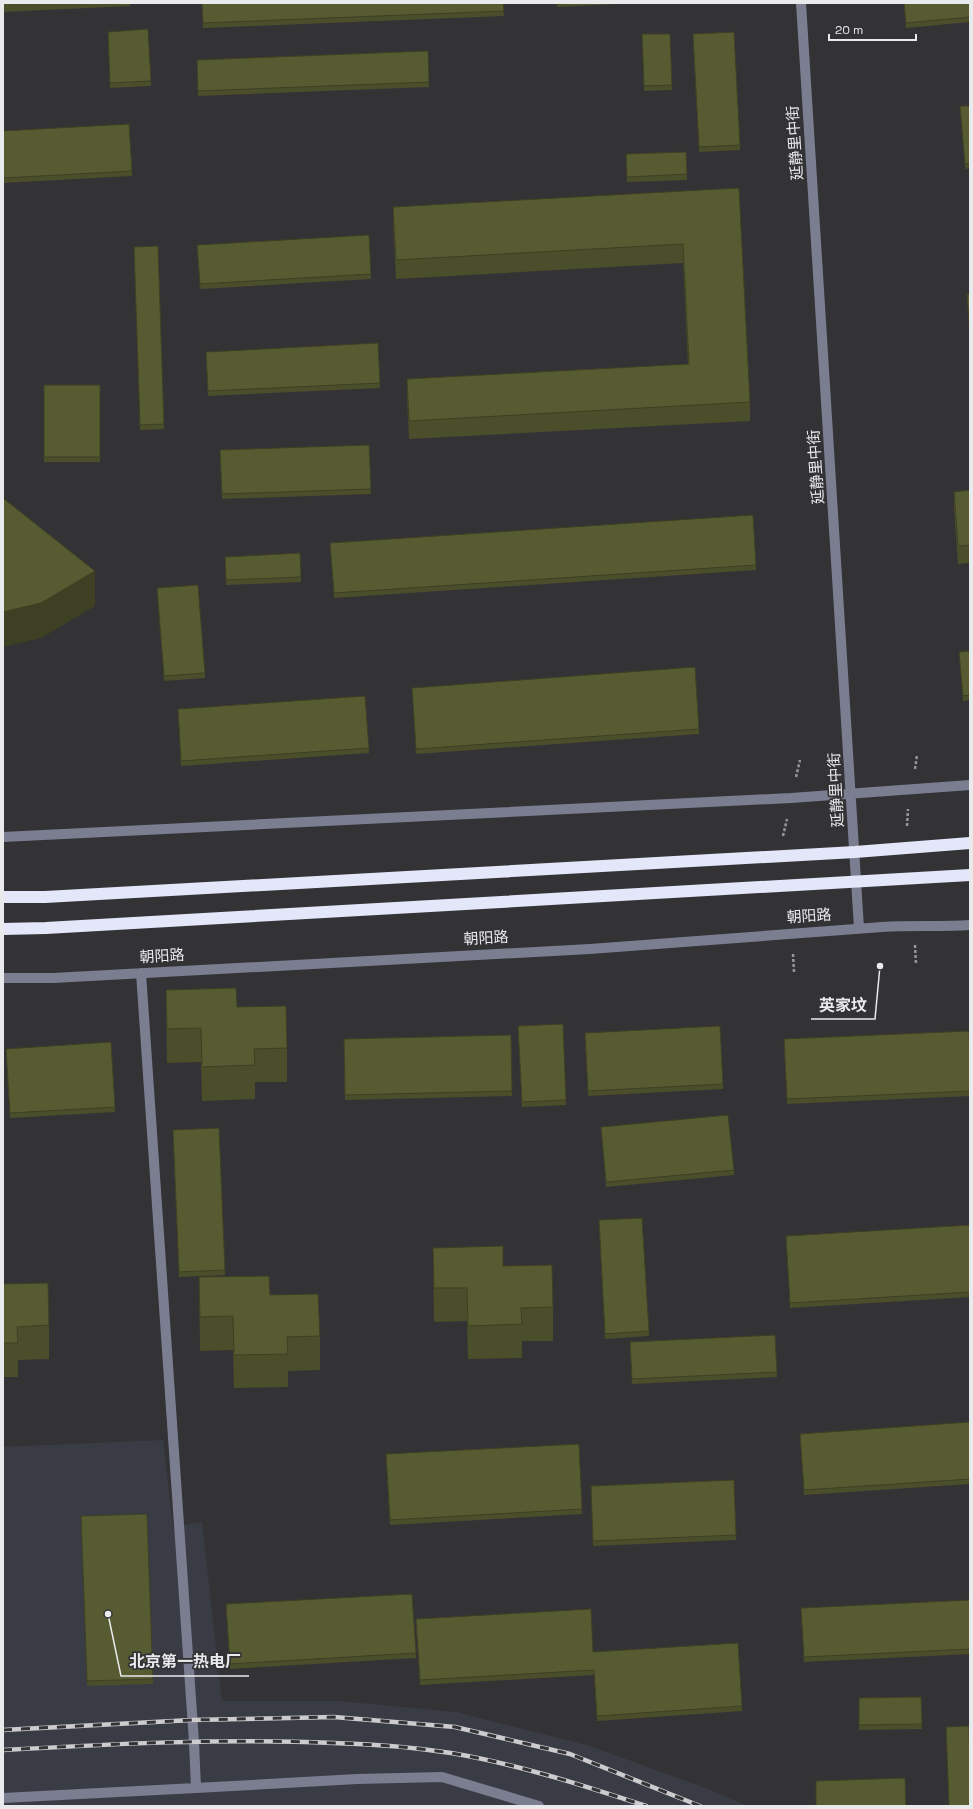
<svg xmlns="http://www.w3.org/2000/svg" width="973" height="1809" viewBox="0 0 973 1809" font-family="'Space Grotesk','Noto Sans SC',sans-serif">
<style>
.built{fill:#3a3c45}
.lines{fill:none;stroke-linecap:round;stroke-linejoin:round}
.path{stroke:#97979a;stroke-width:2.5;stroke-dasharray:3 2;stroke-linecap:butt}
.minor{stroke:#7a7e90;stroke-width:10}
.highway{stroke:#e3e7f9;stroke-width:12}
.rail-casing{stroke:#cccccf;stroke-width:4.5}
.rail{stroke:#333336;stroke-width:3;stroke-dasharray:9;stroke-linecap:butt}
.wall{fill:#4b4e2b}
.shaded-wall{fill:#3d4023}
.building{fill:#575b32;stroke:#3d4023}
.labels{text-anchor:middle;stroke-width:3.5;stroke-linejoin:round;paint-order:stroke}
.street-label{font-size:15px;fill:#e9eaec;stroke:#333336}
.leader{fill:none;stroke:#e9eaec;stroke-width:1.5}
.callout-dot{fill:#e9eaec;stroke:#333336;stroke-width:1.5}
.callout-label{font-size:16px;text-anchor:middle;font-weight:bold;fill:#e9eaec;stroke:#333336;stroke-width:3.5;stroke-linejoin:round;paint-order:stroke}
</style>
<rect width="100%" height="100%" fill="#333336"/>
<path class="built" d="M 163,1440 L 173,1527 L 202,1522 L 222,1701 L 338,1701 L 456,1712 L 590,1746 L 711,1790 L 747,1806 L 3,1806 L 3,1447 Z"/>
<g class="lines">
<path class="path" d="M 915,769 L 917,755
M 796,777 L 800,760
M 907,826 L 908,809
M 783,836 L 787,819
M 915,945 L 916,964
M 793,954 L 794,972"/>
<path class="minor" d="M 801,3 L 859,928
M 3,837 L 791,798 L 970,785
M 141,973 L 194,1742 L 196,1788 L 357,1779 L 442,1777 L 539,1806
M 3,978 L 53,978 L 590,949 L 882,927 C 912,925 941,927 970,925
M 3,1798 L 196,1788"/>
<path class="highway" d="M 3,897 L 45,897 L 855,852 L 970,843
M 3,929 L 46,928 L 970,875"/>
<defs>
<path id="rail" d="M 3,1730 L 192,1720 L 334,1717 L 455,1727 L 570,1754 L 700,1806
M 3,1750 C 113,1744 223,1738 333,1743 C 372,1744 412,1747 451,1753 C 517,1764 582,1785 646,1806"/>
</defs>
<use href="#rail" class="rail-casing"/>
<use href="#rail" class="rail"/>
</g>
<path class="wall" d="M 3,3 L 130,3 L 130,6 L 3,12 Z
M 202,3 L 503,3 L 504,16 L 203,28 Z
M 557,3 L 637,3 L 557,7 Z
M 904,3 L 970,3 L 970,22 L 906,28 Z
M 642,34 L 670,34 L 672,90 L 644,91 Z
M 108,37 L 151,81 L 151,86 L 110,88 Z
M 693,39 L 740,145 L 740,150 L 699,152 Z
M 428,51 L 429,87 L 198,96 L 197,60 Z
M 960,106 L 970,106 L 970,168 L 965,169 Z
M 3,131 L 132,171 L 132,176 L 3,183 Z
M 686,152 L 687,180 L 627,182 L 626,154 Z
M 739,188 L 750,402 L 750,421 L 409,439 L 407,398 L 407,379 L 688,364 L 683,263 L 396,279 L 393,225 L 393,207 Z
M 197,245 L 371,274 L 371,279 L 200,289 Z
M 158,246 L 164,429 L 140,430 L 134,247 Z
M 206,357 L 380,383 L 380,388 L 208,396 Z
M 44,385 L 100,385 L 100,462 L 44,462 Z
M 369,445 L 371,494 L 222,499 L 220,450 Z
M 970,490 L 970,563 L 958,564 L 954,510 L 954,492 Z
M 330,543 L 756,565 L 756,570 L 334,598 Z
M 225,557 L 301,577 L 301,582 L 226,585 Z
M 157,588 L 205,673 L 205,678 L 164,681 Z
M 970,651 L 970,700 L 963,701 L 959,652 Z
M 412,688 L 699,729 L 699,734 L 416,754 Z
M 178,709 L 369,748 L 369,753 L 181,766 Z
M 166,990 L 237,1007 L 287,1048 L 287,1082 L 255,1082 L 255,1099 L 202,1101 L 201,1062 L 167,1063 Z
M 563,1024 L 566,1105 L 522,1107 L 518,1026 Z
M 511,1035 L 512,1096 L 345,1100 L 344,1039 Z
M 585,1038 L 723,1084 L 723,1089 L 588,1096 Z
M 784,1044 L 970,1052 L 970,1096 L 787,1104 Z
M 6,1054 L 115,1107 L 115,1112 L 10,1118 Z
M 601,1127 L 734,1170 L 734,1175 L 606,1187 Z
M 173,1135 L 225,1270 L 225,1275 L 179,1277 Z
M 599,1225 L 649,1331 L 649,1336 L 605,1339 Z
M 970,1225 L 970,1297 L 790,1308 L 786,1241 Z
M 433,1248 L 503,1266 L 553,1307 L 553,1341 L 522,1341 L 522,1358 L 468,1359 L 467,1321 L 434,1322 Z
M 199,1277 L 270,1295 L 320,1336 L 320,1370 L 288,1371 L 288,1387 L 234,1388 L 233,1350 L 200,1351 Z
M 3,1284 L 49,1325 L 49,1359 L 18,1360 L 18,1377 L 3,1377 Z
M 630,1347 L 777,1372 L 777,1377 L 632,1384 Z
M 970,1422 L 970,1484 L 804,1495 L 800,1434 Z
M 386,1459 L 582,1509 L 582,1514 L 390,1525 Z
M 734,1480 L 736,1540 L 593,1546 L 591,1486 Z
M 147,1514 L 153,1684 L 87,1686 L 81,1516 Z
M 970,1600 L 970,1654 L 804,1662 L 801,1613 Z
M 226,1609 L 416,1653 L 416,1658 L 230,1669 Z
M 416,1624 L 593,1652 L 742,1706 L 742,1711 L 597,1721 L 594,1675 L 420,1685 Z
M 921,1697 L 922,1729 L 859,1730 L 859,1698 Z"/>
<path class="shaded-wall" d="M 95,571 L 95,606 L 41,638 L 3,647 L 3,612 Z"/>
<path class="building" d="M 202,3 L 503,3 L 504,11 L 203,23 Z
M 904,3 L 970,3 L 970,17 L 906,23 Z
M 148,29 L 151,81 L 110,83 L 108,32 Z
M 734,32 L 740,145 L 699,147 L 693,34 Z
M 642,34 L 670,34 L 672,85 L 644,86 Z
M 428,51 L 429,82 L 198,91 L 197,60 Z
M 960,106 L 970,106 L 970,163 L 965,164 Z
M 129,124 L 132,171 L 3,178 L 3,131 Z
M 686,152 L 687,174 L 627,177 L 626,154 Z
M 739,188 L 750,402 L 409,421 L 407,379 L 689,364 L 683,244 L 396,260 L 393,207 Z
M 369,235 L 371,274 L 200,284 L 197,245 Z
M 158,246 L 164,424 L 140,425 L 134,247 Z
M 967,294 L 970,294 L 970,337 Z
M 378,343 L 380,383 L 208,391 L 206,352 Z
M 44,385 L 100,385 L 100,457 L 44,457 Z
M 369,445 L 371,489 L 222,494 L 220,450 Z
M 970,490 L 970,545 L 958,546 L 954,492 Z
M 3,498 L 95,571 L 41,603 L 3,612 Z
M 753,515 L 756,565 L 334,593 L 330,543 Z
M 300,553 L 301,577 L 226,580 L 225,557 Z
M 198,585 L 205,673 L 164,676 L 157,588 Z
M 970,651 L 970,695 L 963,696 L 959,652 Z
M 695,667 L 699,729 L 416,749 L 412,688 Z
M 365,696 L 369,748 L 181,761 L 178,709 Z
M 236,988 L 237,1007 L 286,1006 L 287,1048 L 254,1049 L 255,1065 L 202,1067 L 201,1028 L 167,1029 L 166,990 Z
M 563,1024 L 566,1100 L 522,1102 L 518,1026 Z
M 720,1026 L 723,1084 L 588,1091 L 585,1033 Z
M 969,1031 L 970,1052 L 970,1091 L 787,1099 L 784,1039 Z
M 511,1035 L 512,1091 L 345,1095 L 344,1039 Z
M 111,1042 L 115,1107 L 10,1113 L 6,1049 Z
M 728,1115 L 734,1170 L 606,1182 L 601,1127 Z
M 219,1128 L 225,1270 L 179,1272 L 173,1130 Z
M 642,1218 L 649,1331 L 605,1334 L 599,1220 Z
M 970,1225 L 970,1292 L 790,1303 L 786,1236 Z
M 503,1246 L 503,1266 L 552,1265 L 553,1307 L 521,1308 L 522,1324 L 468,1326 L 467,1288 L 434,1288 L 433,1248 Z
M 269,1276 L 270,1295 L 318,1294 L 320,1336 L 287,1337 L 288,1354 L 234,1355 L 233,1316 L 200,1317 L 199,1277 Z
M 48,1283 L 49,1325 L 17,1327 L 18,1343 L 3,1343 L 3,1284 Z
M 775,1335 L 777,1372 L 632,1379 L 630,1342 Z
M 970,1422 L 970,1479 L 804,1490 L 800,1434 Z
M 579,1444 L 582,1509 L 390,1520 L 386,1454 Z
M 734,1480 L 736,1535 L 593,1541 L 591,1486 Z
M 147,1514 L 153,1679 L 87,1681 L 81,1516 Z
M 412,1594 L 416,1653 L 230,1664 L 226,1604 Z
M 970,1600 L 970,1649 L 804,1657 L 801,1608 Z
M 591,1609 L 593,1652 L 738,1643 L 742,1706 L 597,1716 L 594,1670 L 420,1680 L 416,1619 Z
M 921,1697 L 922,1724 L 859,1725 L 859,1698 Z
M 969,1726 L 970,1763 L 970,1806 L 949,1806 L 946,1727 Z
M 905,1778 L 906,1806 L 816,1806 L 816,1781 Z"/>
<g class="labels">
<g class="street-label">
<text transform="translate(795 143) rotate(-94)" y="5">延静里中街</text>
<text transform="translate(816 467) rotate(-94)" y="5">延静里中街</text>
<text transform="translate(836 790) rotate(-93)" y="5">延静里中街</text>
<text transform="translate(809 916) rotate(-4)" y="5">朝阳路</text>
<text transform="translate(486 938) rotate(-3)" y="5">朝阳路</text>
<text transform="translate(162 956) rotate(-3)" y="5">朝阳路</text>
</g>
</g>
<path class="leader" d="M880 966L875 1019H811M108 1614L121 1676H249"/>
<g class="callout-dot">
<circle cx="880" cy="966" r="4"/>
<circle cx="108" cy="1614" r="4"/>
</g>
<g class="callout-label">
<text x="843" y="1011">英家坟</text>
<text x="185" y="1667">北京第一热电厂</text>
</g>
<rect width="973" height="1809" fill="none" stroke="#e9eaec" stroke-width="8"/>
<path d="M829 34v6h87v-6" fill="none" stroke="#e9eaec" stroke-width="2"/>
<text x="835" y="34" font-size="12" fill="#e9eaec" stroke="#333336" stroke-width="3" paint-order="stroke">20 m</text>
</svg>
